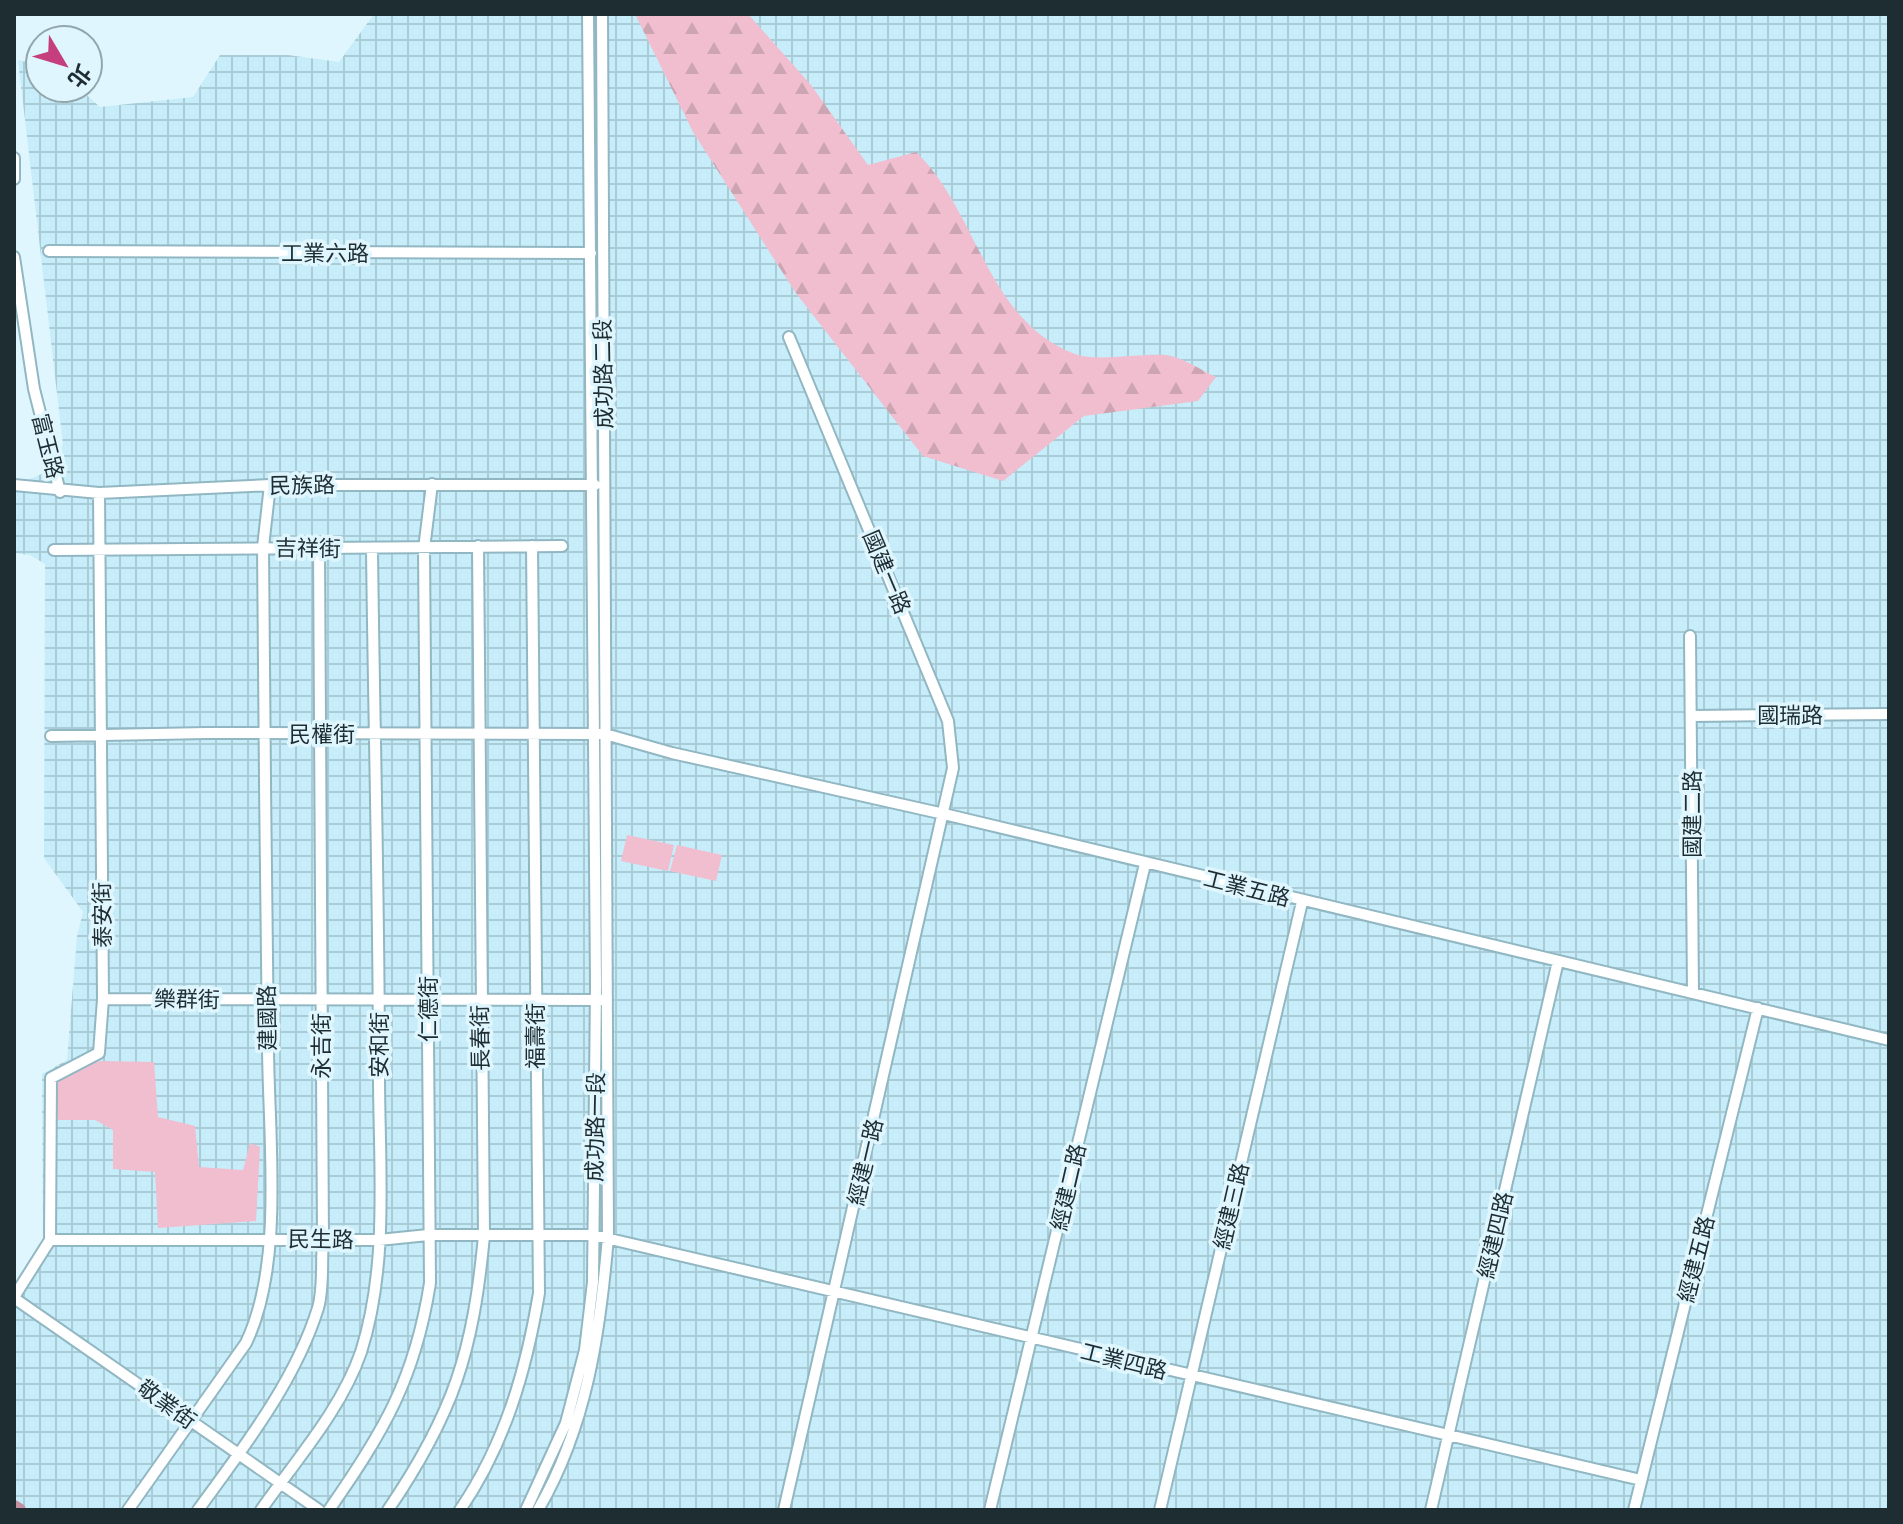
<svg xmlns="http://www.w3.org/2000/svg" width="1903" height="1524" viewBox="0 0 1903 1524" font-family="'Varela Round','Noto Sans TC',sans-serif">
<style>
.industrial{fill:url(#industrial-grid)}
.forest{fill:url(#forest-firs)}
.park{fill:#f0becf}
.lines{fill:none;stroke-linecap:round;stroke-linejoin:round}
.river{stroke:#c390a2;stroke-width:14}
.minor-casing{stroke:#91b7c3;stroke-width:14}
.minor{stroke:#fff;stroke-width:10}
.labels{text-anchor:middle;stroke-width:7;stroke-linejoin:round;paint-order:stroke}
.street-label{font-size:22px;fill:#1e2d32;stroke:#dff6fe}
</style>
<defs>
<pattern id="industrial-grid" width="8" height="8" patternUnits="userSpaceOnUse" patternTransform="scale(2)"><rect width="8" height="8" fill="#c7edfa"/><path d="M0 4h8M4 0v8" fill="none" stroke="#aaccd7"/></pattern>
<pattern id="forest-firs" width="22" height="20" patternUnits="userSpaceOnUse" patternTransform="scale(2)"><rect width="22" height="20" fill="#f0becf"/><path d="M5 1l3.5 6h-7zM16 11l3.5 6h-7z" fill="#cda4b2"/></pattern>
</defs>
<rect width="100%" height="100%" fill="#dff6fe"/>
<path class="industrial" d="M 374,14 L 1889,14 L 1889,1510 L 14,1510 L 14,1287 L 43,1245 L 42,1074 L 67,1060 L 77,936 L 83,912 L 44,858 L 45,564 L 30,555 L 14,553 L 14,486 L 46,472 L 63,445 L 18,60 L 40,65 L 40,88 L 79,88 L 100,107 L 193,97 L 220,55 L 288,55 L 339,62 Z"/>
<path class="forest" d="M 635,14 L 748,14 L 811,85 L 868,165 L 916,152 C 978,211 986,321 1075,354 C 1097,362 1141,353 1166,355 C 1182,357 1201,370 1216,377 L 1198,401 L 1084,416 L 1003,481 L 923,456 L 795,292 L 693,132 Z"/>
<path class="park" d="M 627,835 L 674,845 L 668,871 L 621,861 Z
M 677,845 L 722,855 L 716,881 L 670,871 Z
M 100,1061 L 154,1062 L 158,1117 L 195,1126 L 199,1167 L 243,1170 L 250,1143 L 260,1147 L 256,1221 L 158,1228 L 155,1172 L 113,1169 L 113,1130 L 95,1120 L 58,1120 L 52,1084 L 58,1076 Z"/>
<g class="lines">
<path class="river" d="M 14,1507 L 19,1510"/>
<defs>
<path id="minor" d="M 14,158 L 14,179
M 49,251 L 591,253
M 14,257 L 34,389 L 60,492
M 14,485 L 99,493 L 270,485 L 595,485
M 54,550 L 562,546
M 1690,636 L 1693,993
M 1691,716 L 1889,714
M 51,736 L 207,733 L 605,734 L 672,753 L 944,814 L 1889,1040
M 103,999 L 601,1000
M 50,1240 L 379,1240 L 428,1235 L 593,1235 L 1641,1480
M 14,1297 L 50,1240 L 51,1078 L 99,1053 L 103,999 L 99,493
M 14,1298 L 319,1510
M 128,1510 L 246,1343 C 285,1262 268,1134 268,1044 C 266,878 264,713 263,547 L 270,485
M 198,1510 C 243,1448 295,1382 318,1308 C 324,1288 321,1262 323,1240 L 319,549
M 261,1510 C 296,1460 341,1410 361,1352 C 389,1264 379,1167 379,1075 C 379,900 374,724 372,549
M 329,1510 C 384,1431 415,1379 430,1283 L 424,549 L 432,484
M 388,1510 C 454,1413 473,1352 484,1236 L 478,546
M 460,1510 C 505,1444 526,1371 539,1293 L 532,546
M 526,1510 L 566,1423 L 585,1350 L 593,1282 L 596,985 L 588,14
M 538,1510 C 587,1426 600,1332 608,1237 L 602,14
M 784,1510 L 953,768 L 948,721 L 789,337
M 990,1510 L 1145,864
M 1160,1510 L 1302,902
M 1431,1510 L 1558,961
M 1634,1510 L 1758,1008"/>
</defs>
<use href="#minor" class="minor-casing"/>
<use href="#minor" class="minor"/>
</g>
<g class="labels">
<g class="street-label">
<text x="325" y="261">工業六路</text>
<text transform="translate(603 374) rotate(-91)" y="8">成功路二段</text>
<text transform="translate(48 446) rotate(76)" y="8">富玉路</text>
<text transform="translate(302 485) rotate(-1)" y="8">民族路</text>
<text transform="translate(308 548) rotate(1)" y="8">吉祥街</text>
<text transform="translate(887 572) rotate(67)" y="8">國建一路</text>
<text x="1790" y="723">國瑞路</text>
<text x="322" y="742">民權街</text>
<text transform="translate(1692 814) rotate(-90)" y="8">國建二路</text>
<text transform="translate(1247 888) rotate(14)" y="8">工業五路</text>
<text transform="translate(102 915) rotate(-91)" y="8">泰安街</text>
<text transform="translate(187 999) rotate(1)" y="8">樂群街</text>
<text transform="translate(428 1009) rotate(-90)" y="8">仁德街</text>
<text transform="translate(267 1018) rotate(-91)" y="8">建國路</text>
<text transform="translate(535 1036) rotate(-90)" y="8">福壽街</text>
<text transform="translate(480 1038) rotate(-91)" y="8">長春街</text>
<text transform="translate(379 1045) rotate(-90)" y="8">安和街</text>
<text transform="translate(321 1046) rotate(-90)" y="8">永吉街</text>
<text transform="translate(595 1127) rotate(-89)" y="8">成功路一段</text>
<text transform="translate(865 1162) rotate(-77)" y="8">經建一路</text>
<text transform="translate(1068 1187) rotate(-77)" y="8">經建二路</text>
<text transform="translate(1231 1206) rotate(-77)" y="8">經建三路</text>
<text transform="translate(1495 1235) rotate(-77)" y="8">經建四路</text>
<text transform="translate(321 1239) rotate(1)" y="8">民生路</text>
<text transform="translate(1696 1259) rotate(-76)" y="8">經建五路</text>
<text transform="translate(1124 1361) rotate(14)" y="8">工業四路</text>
<text transform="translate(167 1404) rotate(36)" y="8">敬業街</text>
</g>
</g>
<rect width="1903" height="1524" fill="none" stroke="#1e2d32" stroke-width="32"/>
<g transform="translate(64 64) rotate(128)"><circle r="38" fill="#dff6fe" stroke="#92a6ac" stroke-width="2"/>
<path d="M0-6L14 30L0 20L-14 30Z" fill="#c53e7d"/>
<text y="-12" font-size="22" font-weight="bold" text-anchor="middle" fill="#1e2d32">北</text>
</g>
</svg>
